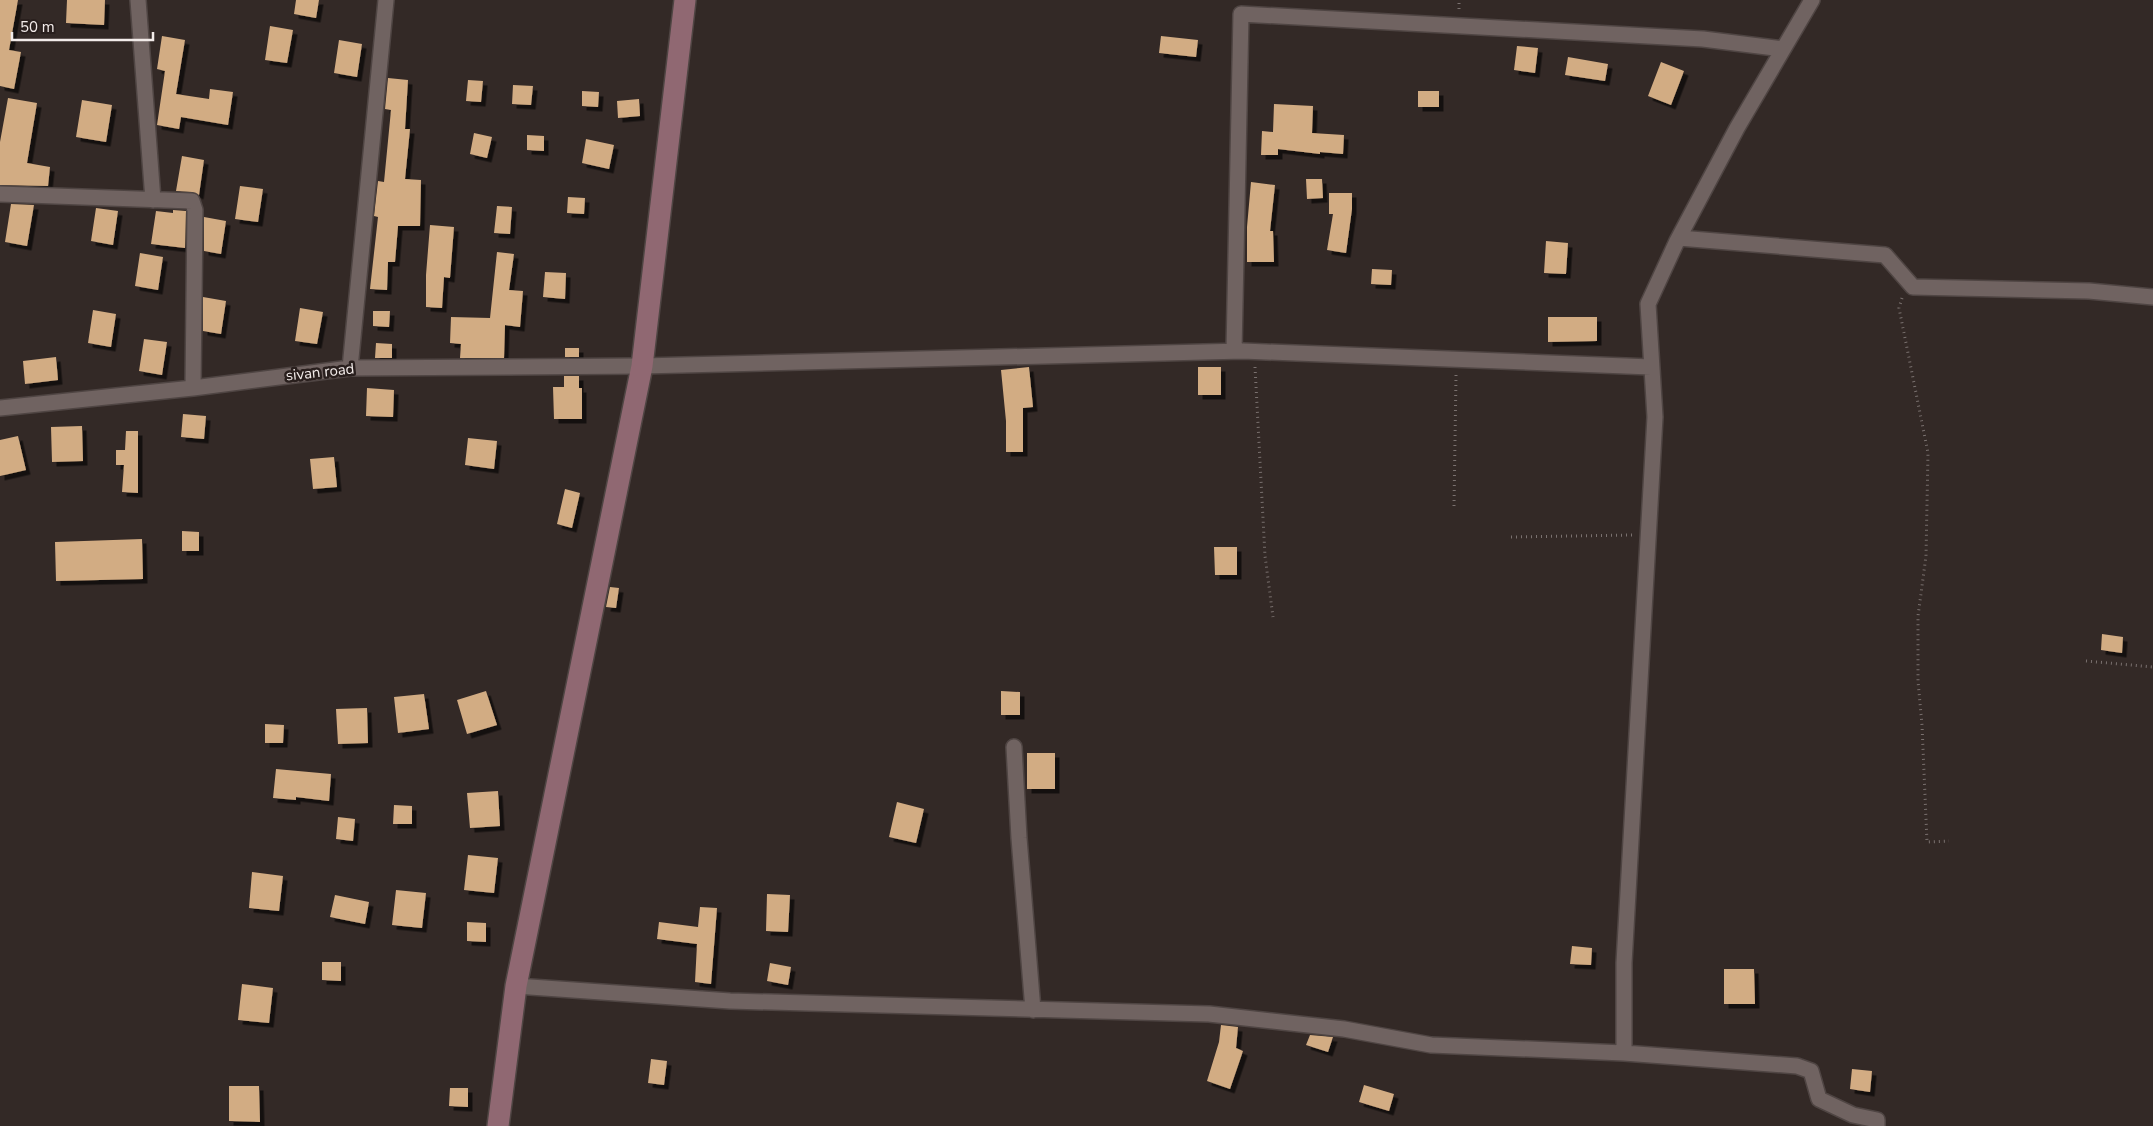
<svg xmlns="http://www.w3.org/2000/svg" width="2153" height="1126" viewBox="0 0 2153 1126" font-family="'Nunito Sans',sans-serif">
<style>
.building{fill:#d2ac83;filter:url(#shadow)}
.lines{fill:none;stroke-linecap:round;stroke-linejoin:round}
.street-casing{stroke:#4f4543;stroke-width:18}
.secondary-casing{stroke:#4f4543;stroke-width:24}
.path{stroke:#7a716f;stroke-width:3;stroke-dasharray:1 4;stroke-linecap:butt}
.street{stroke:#706361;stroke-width:15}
.secondary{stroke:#906872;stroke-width:21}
.labels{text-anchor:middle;stroke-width:5;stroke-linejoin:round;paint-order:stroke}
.street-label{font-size:15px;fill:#f2ebe9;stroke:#291f1d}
</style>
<defs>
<filter id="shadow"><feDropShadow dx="4.5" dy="4.5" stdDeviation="0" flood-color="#0009"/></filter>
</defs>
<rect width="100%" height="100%" fill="#332926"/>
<path class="building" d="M 0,0 L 18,0 L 9,50 L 21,52 L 14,89 L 0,86 Z
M 67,0 L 105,0 L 104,25 L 66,23 Z
M 296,0 L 319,0 L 316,18 L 294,14 Z
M 270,26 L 293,30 L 287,63 L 265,60 Z
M 162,36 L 185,40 L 176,94 L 209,99 L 210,89 L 233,92 L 228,125 L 181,117 L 179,129 L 157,125 L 165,71 L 157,69 Z
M 1161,36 L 1198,40 L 1196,57 L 1159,53 Z
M 339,40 L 362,44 L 357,77 L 334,73 Z
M 1517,46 L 1538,48 L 1535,73 L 1514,70 Z
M 1568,57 L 1608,64 L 1605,81 L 1565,75 Z
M 1661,62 L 1684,71 L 1671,105 L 1648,96 Z
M 388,78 L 408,80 L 405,129 L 410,129 L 405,179 L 421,180 L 420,226 L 398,226 L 395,262 L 388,262 L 387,290 L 370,289 L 378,217 L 374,216 L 378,181 L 384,182 L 391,110 L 385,109 Z
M 468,80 L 483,81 L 481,102 L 466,101 Z
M 513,85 L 533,86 L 531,105 L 512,104 Z
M 582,91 L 599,92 L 598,107 L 582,106 Z
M 1418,91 L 1439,91 L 1439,107 L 1418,107 Z
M 8,98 L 37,103 L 27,163 L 50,167 L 48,186 L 0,185 L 0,142 Z
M 639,99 L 640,116 L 618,118 L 617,101 Z
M 82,100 L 112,105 L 106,142 L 76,137 Z
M 1274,104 L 1313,106 L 1312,133 L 1344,135 L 1343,154 L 1320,152 L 1320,154 L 1278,149 L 1278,155 L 1261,155 L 1262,131 L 1273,132 Z
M 474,133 L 492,137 L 487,158 L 470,154 Z
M 527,135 L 544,136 L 544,151 L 527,150 Z
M 586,139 L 614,145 L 609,169 L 582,163 Z
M 182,156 L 204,160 L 199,195 L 192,192 L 176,191 Z
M 1306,179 L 1322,179 L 1323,198 L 1307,199 Z
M 1251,182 L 1275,185 L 1270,231 L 1273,231 L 1274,262 L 1247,262 L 1247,227 Z
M 240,186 L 263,189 L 258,222 L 235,219 Z
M 1329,193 L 1352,193 L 1352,209 L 1346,253 L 1327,250 L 1333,214 L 1329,214 Z
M 568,197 L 585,198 L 584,214 L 567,213 Z
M 11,204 L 34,205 L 27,246 L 5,242 Z
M 497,206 L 512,207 L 510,234 L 494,233 Z
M 96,208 L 118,211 L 113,245 L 91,241 Z
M 173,210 L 186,211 L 185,248 L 151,244 L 156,211 L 173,213 Z
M 204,217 L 226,221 L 221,254 L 204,251 Z
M 430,225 L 454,227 L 450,278 L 444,277 L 442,308 L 426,307 L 426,275 Z
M 1546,241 L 1568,243 L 1566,274 L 1544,273 Z
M 497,252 L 514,254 L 509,290 L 523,291 L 520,327 L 505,325 L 504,358 L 460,358 L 461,344 L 450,343 L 451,317 L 490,318 Z
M 140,253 L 163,257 L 158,290 L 135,286 Z
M 1372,269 L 1392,270 L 1391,285 L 1371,284 Z
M 545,272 L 566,273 L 565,299 L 543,297 Z
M 203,297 L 226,301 L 221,334 L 203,331 Z
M 300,308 L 323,312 L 317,344 L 295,341 Z
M 93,310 L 116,314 L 111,347 L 88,343 Z
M 373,311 L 390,311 L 389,327 L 373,326 Z
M 1548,317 L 1597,317 L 1597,341 L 1548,342 Z
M 144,339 L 167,342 L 162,375 L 139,371 Z
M 376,343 L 392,344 L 392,358 L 375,358 Z
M 565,348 L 579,348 L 579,357 L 565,357 Z
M 56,357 L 58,380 L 25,384 L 23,361 Z
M 1029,367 L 1033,407 L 1023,408 L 1023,452 L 1006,452 L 1006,421 L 1001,370 Z
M 1198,367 L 1221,367 L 1221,395 L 1198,395 Z
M 564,376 L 579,376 L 579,388 L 582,388 L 582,419 L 554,419 L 553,387 L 564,387 Z
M 367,388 L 394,390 L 393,417 L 366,416 Z
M 183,414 L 206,416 L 204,439 L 181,437 Z
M 82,426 L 83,461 L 52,462 L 51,427 Z
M 126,431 L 138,431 L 138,493 L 122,492 L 124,465 L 116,465 L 116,450 L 125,450 Z
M 18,436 L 26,470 L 0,476 L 0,440 Z
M 468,438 L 497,441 L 494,469 L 465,465 Z
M 334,457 L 337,487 L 313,489 L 310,459 Z
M 565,489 L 580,493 L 572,528 L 557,524 Z
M 182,531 L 199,532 L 199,551 L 182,551 Z
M 142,539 L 143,579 L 56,581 L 55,542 Z
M 1214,547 L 1237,547 L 1237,575 L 1215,575 Z
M 610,587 L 619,588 L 616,608 L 606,607 Z
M 2102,634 L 2123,637 L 2122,653 L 2101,650 Z
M 486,691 L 497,725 L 467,734 L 457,700 Z
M 1001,691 L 1020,692 L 1020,715 L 1001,715 Z
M 424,694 L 429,729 L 398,733 L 394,697 Z
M 367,708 L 368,743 L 338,744 L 336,709 Z
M 265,724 L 284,725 L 283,743 L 265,743 Z
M 1027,753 L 1055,753 L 1055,789 L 1027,789 Z
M 276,769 L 331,774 L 329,801 L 296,797 L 296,800 L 273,798 Z
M 498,791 L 500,826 L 470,828 L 467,793 Z
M 897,802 L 924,809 L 916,843 L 889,837 Z
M 394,805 L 412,806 L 412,824 L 393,824 Z
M 338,817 L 355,819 L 353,841 L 336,839 Z
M 468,855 L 498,858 L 494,893 L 464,890 Z
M 252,872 L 283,876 L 279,911 L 249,908 Z
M 396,890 L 426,893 L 422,928 L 392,925 Z
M 767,894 L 790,895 L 788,932 L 766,931 Z
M 335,895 L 369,902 L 365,924 L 330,917 Z
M 700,907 L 717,908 L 711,984 L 695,982 L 697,944 L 657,939 L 659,922 L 698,927 Z
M 467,922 L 486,923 L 486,942 L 467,941 Z
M 1572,946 L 1592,948 L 1591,965 L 1570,964 Z
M 322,962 L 341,962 L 341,981 L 322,980 Z
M 770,963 L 791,967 L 788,985 L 767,981 Z
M 1724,969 L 1754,969 L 1755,1004 L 1724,1004 Z
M 242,984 L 273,988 L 269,1023 L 238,1020 Z
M 1221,1025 L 1238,1027 L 1236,1048 L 1243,1051 L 1230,1089 L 1207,1081 L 1219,1042 Z
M 1310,1035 L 1333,1037 L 1328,1052 L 1306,1045 Z
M 651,1059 L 667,1061 L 664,1085 L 648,1083 Z
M 1852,1069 L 1872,1071 L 1870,1092 L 1850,1089 Z
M 1364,1085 L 1394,1094 L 1389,1111 L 1359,1102 Z
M 229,1086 L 259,1086 L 260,1122 L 229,1121 Z
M 450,1088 L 468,1088 L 468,1107 L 449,1106 Z"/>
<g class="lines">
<defs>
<path id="street" d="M 138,0 L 153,200
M 1812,0 L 1737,128 L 1677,241 L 1648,304 L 1655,417 L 1624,963 L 1624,1053 L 1797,1066 L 1811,1071 L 1819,1099 L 1853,1115 L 1877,1120 L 1877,1126
M 0,194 L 192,201 L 195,210 L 193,388
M 1679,238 L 1885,255 L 1913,287 L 2089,291 L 2153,297
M 1234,351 L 1241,14 L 1703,39 L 1783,49
M 350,368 L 386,0
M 0,408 L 193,388 L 350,368 L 642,366 L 1243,351 L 1651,367
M 1014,747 L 1019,838 L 1033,1010
M 516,986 L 730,1001 L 1209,1014 L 1344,1029 L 1431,1045 L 1624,1053"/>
<path id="secondary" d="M 498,1126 L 516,986 L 642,366 L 685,0"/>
</defs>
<use href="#street" class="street-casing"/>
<use href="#secondary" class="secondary-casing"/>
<path class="path" d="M 1459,9 L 1459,0
M 1902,298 L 1899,308 L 1928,453 L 1926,556 L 1918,616 L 1918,681 L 1922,725 L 1927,842 L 1949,841
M 1255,367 L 1265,556 L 1273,617
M 1454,506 L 1456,375
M 1511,537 L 1633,535
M 2086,661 L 2153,667"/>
<use href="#street" class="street"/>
<use href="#secondary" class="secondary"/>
</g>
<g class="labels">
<g class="street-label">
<text transform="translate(320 372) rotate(-6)" y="5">sivan road</text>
</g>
</g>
<path d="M12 32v8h141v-8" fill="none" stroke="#f2ebe9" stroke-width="2.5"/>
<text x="20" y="32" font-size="15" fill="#f2ebe9" stroke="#291f1d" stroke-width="4" paint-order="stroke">50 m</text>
</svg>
